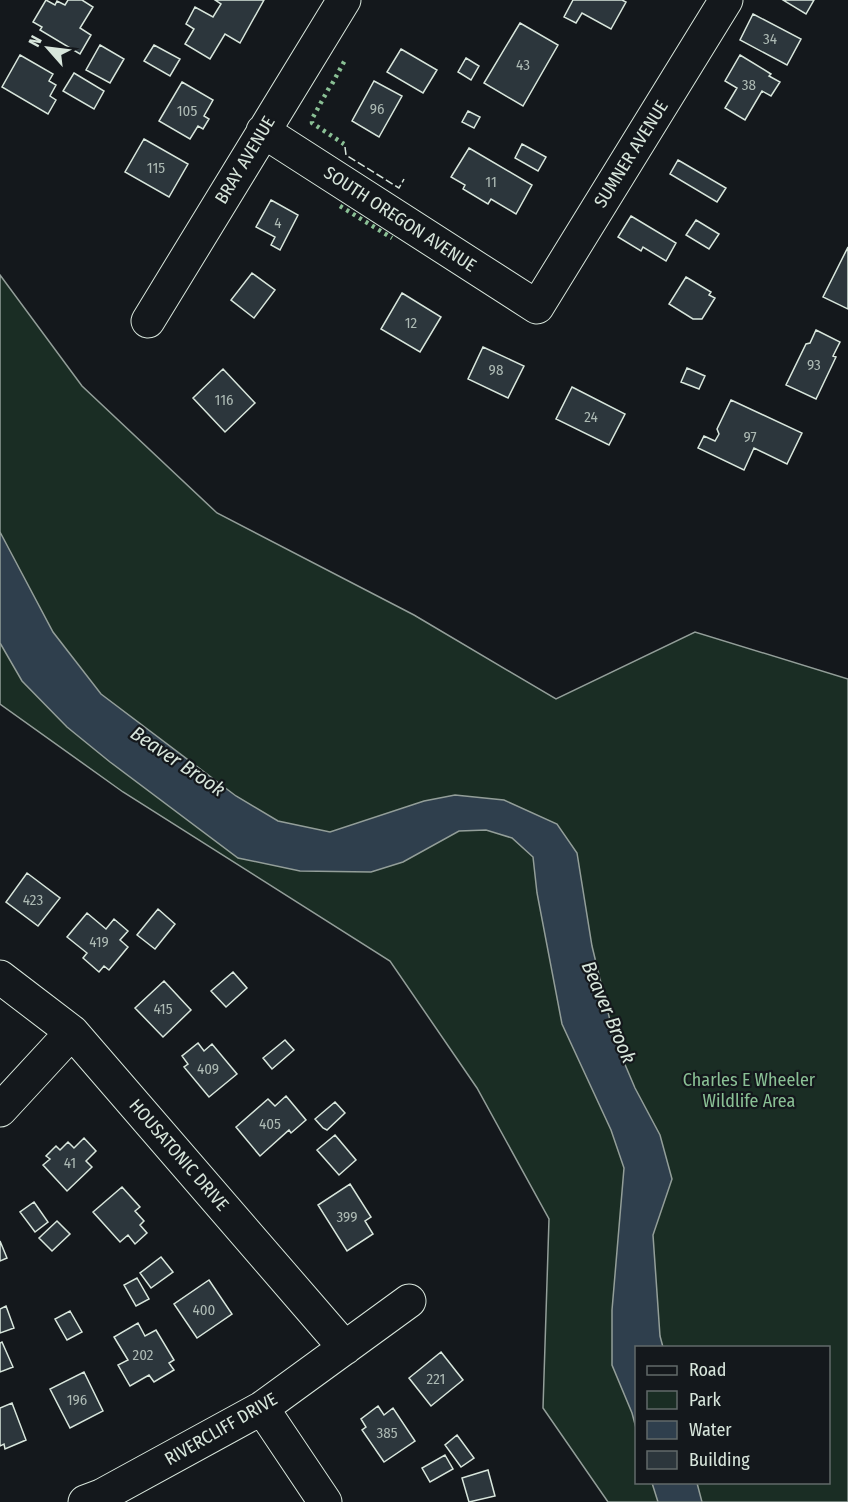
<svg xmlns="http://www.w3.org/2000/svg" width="848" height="1502" viewBox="0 0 848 1502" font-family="'Fira Sans Condensed',sans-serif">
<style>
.green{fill:#1a2d24;stroke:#939e99;stroke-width:1.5;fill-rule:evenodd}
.water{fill:#2f3f4d;stroke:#939e99;stroke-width:1.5}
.building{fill:#2c363c;stroke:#d8e6dc;stroke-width:1.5}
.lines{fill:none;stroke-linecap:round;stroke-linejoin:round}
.minor-casing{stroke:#d8e6dc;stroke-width:35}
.minor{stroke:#14181c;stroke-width:33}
.hedge{stroke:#8ac095;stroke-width:4.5;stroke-dasharray:3 4.5;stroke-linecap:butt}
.fence{stroke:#d8e6dc;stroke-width:1.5;stroke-dasharray:8 3;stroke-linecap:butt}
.labels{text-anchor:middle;stroke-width:4.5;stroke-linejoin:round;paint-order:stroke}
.number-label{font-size:15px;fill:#adbab4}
.street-label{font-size:18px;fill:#d8e6dc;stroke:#14181c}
.park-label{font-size:18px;fill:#8ac095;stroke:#14181c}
.water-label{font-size:20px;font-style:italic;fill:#d8e6dc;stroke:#14181c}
</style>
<rect width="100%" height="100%" fill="#14181c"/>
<path class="green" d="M 0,275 L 82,386 L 217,513 L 414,615 L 556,699 L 695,632 L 848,679 L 848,1502 L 608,1502 L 543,1408 L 549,1219 L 477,1088 L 390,961 L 123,792 L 0,704 ZM 636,1348 L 828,1348 L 828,1482 L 636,1482 Z"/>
<path class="water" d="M 0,532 L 53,632 L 101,694 L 236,796 L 278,821 L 330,832 L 424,801 L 455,795 L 504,800 L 557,824 L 577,853 L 592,946 L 615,1041 L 635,1088 L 660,1135 L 672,1179 L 653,1235 L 660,1336 L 663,1347 L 636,1348 L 636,1428 L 632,1413 L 612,1365 L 612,1310 L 624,1168 L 611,1130 L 562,1024 L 537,893 L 533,857 L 512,838 L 486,830 L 459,831 L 403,862 L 371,872 L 300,871 L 238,858 L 110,762 L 67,727 L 22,681 L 0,643 Z
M 652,1483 L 697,1483 L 702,1502 L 658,1502 Z"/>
<path class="building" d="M 46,0 L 55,5 L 57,1 L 65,5 L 68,0 L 82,0 L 93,7 L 80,28 L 91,35 L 80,54 L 40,30 L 42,27 L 33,22 Z
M 215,0 L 264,0 L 240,43 L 225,34 L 210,59 L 185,44 L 194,29 L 186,24 L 195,7 L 213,17 L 221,4 Z
M 573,0 L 622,0 L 626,2 L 611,29 L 582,13 L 576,23 L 564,17 Z
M 783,0 L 814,0 L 806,14 Z
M 753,14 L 801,39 L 787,65 L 740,40 Z
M 520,23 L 558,45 L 523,106 L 484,83 Z
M 100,45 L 124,59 L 110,83 L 86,70 Z
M 154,45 L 180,59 L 170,76 L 144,61 Z
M 401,49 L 437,70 L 423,93 L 387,72 Z
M 20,55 L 53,74 L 49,81 L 56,85 L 50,96 L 56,100 L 48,114 L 2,87 Z
M 740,55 L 771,74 L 769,76 L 780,82 L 771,96 L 762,91 L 745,120 L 725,108 L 737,88 L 725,81 Z
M 466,58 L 479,66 L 471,80 L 458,72 Z
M 74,73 L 104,91 L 94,109 L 63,91 Z
M 374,81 L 402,96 L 379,137 L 352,121 Z
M 182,82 L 213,100 L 204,116 L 209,119 L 203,129 L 198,126 L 190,139 L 159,121 Z
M 468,111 L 480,117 L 474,128 L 462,122 Z
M 144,139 L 188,164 L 169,197 L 125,172 Z
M 522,144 L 546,157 L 538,171 L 515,158 Z
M 469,148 L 532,185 L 516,214 L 491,199 L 488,204 L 463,189 L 465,185 L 451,177 Z
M 678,160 L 726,188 L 717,202 L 670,174 Z
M 271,200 L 298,215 L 280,250 L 271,245 L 275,237 L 256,227 Z
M 631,216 L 676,243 L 666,261 L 643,247 L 641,251 L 618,237 Z
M 696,220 L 719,234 L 709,249 L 686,235 Z
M 848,247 L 848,309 L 823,297 Z
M 252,273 L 275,290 L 254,318 L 231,300 Z
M 686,277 L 711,292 L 709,295 L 715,298 L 702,319 L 693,319 L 669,304 Z
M 402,293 L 441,317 L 420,352 L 381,329 Z
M 816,330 L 840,342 L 833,356 L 836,357 L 816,399 L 786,385 L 806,344 L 810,343 Z
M 483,347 L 524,366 L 508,398 L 468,379 Z
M 687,368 L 705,376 L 699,389 L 681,382 Z
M 223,369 L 255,403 L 225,432 L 193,398 Z
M 572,387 L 625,414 L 609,445 L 556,419 Z
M 731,400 L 802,433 L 787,464 L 754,448 L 744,470 L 698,448 L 704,436 L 715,441 L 719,434 L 717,429 Z
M 27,873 L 60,898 L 38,926 L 6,902 Z
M 158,909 L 175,924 L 155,949 L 137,935 Z
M 87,913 L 106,929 L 114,919 L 128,931 L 120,940 L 128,947 L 109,970 L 104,966 L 99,972 L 83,958 L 87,953 L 67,937 Z
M 233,972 L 247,988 L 226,1007 L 211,991 Z
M 164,981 L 191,1010 L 163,1037 L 135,1008 Z
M 285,1040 L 294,1050 L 272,1069 L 263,1058 Z
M 198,1043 L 204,1051 L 212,1044 L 237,1074 L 209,1097 L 184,1067 L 188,1064 L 182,1056 Z
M 286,1096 L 306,1120 L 291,1133 L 289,1130 L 260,1156 L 236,1127 L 268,1099 L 275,1106 Z
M 335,1102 L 345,1113 L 327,1130 L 323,1128 L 315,1119 Z
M 335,1135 L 356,1160 L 339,1175 L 317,1150 Z
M 84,1138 L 96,1151 L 86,1161 L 92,1167 L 67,1191 L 43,1165 L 50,1159 L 46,1156 L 56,1146 L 60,1150 L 68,1142 L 74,1148 Z
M 350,1184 L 371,1217 L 365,1221 L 373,1234 L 347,1251 L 318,1205 Z
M 122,1187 L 140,1207 L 135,1211 L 144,1221 L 140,1225 L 147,1233 L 135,1244 L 128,1235 L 120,1242 L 93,1212 Z
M 34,1202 L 48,1222 L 35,1232 L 20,1212 Z
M 57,1221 L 70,1234 L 52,1251 L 39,1238 Z
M 0,1241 L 7,1258 L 0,1261 Z
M 161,1257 L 173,1272 L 151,1288 L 140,1273 Z
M 137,1278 L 149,1299 L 136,1306 L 124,1285 Z
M 209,1280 L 232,1314 L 197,1338 L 174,1304 Z
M 6,1306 L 14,1328 L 0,1333 L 0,1309 Z
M 70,1311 L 82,1332 L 67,1340 L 55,1319 Z
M 138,1323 L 145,1336 L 156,1330 L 174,1360 L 169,1363 L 174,1370 L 154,1382 L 149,1375 L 130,1386 L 118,1365 L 128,1360 L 114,1337 Z
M 2,1342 L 13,1367 L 0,1372 L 0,1343 Z
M 441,1352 L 463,1380 L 431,1406 L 409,1378 Z
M 84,1372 L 103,1411 L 70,1428 L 50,1389 Z
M 12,1403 L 26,1440 L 5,1449 L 4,1444 L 0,1446 L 0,1408 Z
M 378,1406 L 384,1415 L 393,1408 L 415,1441 L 384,1462 L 362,1430 L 366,1427 L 361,1419 Z
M 457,1435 L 474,1458 L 461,1467 L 445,1445 Z
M 445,1455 L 453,1469 L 430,1482 L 422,1468 Z
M 488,1470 L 495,1496 L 469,1502 L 462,1478 Z"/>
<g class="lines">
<defs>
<path id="minor" d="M 263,131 L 537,307 L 726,0
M 148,321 L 344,0
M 0,977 L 72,1032 L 345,1348
M 0,1110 L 72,1032
M 262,1408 L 325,1502
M 85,1502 L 101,1496 L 262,1408 L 409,1301"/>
</defs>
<use href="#minor" class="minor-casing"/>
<use href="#minor" class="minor"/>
<path class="hedge" d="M 332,84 L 345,60
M 329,88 L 312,119 L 312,123 L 344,144
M 340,206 L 392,238"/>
<path class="fence" d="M 345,147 L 346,155 L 399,188 L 404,179"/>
</g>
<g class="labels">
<g class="number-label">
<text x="770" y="44">34</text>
<text x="523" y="70">43</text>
<text x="749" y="90">38</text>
<text x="377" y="114">96</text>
<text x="187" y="116">105</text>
<text x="156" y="173">115</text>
<text x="491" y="187">11</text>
<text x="278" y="228">4</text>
<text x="411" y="328">12</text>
<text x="814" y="370">93</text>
<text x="496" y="375">98</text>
<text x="224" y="405">116</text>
<text x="591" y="422">24</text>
<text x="750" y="442">97</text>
<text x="33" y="905">423</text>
<text x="99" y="947">419</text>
<text x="163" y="1014">415</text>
<text x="208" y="1074">409</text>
<text x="270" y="1129">405</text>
<text x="70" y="1168">41</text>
<text x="347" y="1222">399</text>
<text x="204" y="1315">400</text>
<text x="143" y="1360">202</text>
<text x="436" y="1384">221</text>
<text x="77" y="1405">196</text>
<text x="387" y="1438">385</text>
</g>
<g class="street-label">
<text transform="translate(631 154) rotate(-58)" y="6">SUMNER AVENUE</text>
<text transform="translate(245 160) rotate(-59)" y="6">BRAY AVENUE</text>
<text transform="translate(400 219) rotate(33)" y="6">SOUTH OREGON AVENUE</text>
<text transform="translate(179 1155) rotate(49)" y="6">HOUSATONIC DRIVE</text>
<text transform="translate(221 1429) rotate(-30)" y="6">RIVERCLIFF DRIVE</text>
</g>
<g class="park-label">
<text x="749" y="1086">Charles E Wheeler<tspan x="749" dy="21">Wildlife Area</tspan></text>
</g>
<g class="water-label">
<text transform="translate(178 761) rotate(34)" y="7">Beaver Brook</text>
<text transform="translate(609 1012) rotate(67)" y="7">Beaver Brook</text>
</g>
</g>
<rect x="635" y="1346" width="195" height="138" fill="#14181c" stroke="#626a69" stroke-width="1.5"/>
<rect x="647" y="1366" width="30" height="9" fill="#14181c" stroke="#626a69" stroke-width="1.5"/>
<text x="689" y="1376" font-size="18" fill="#d8e6dc">Road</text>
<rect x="647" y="1391" width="30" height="18" fill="#1a2d24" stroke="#626a69" stroke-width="1.5"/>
<text x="689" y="1406" font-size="18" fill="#d8e6dc">Park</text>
<rect x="647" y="1421" width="30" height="18" fill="#2f3f4d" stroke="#626a69" stroke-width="1.5"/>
<text x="689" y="1436" font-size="18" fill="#d8e6dc">Water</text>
<rect x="647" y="1451" width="30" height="18" fill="#2c363c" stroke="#626a69" stroke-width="1.5"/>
<text x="689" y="1466" font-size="18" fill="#d8e6dc">Building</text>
<g transform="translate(48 48) rotate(298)" stroke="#14181c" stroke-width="4.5" paint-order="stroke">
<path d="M0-4.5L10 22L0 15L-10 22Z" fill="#d8e6dc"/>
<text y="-9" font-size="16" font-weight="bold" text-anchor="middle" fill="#d8e6dc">N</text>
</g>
</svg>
